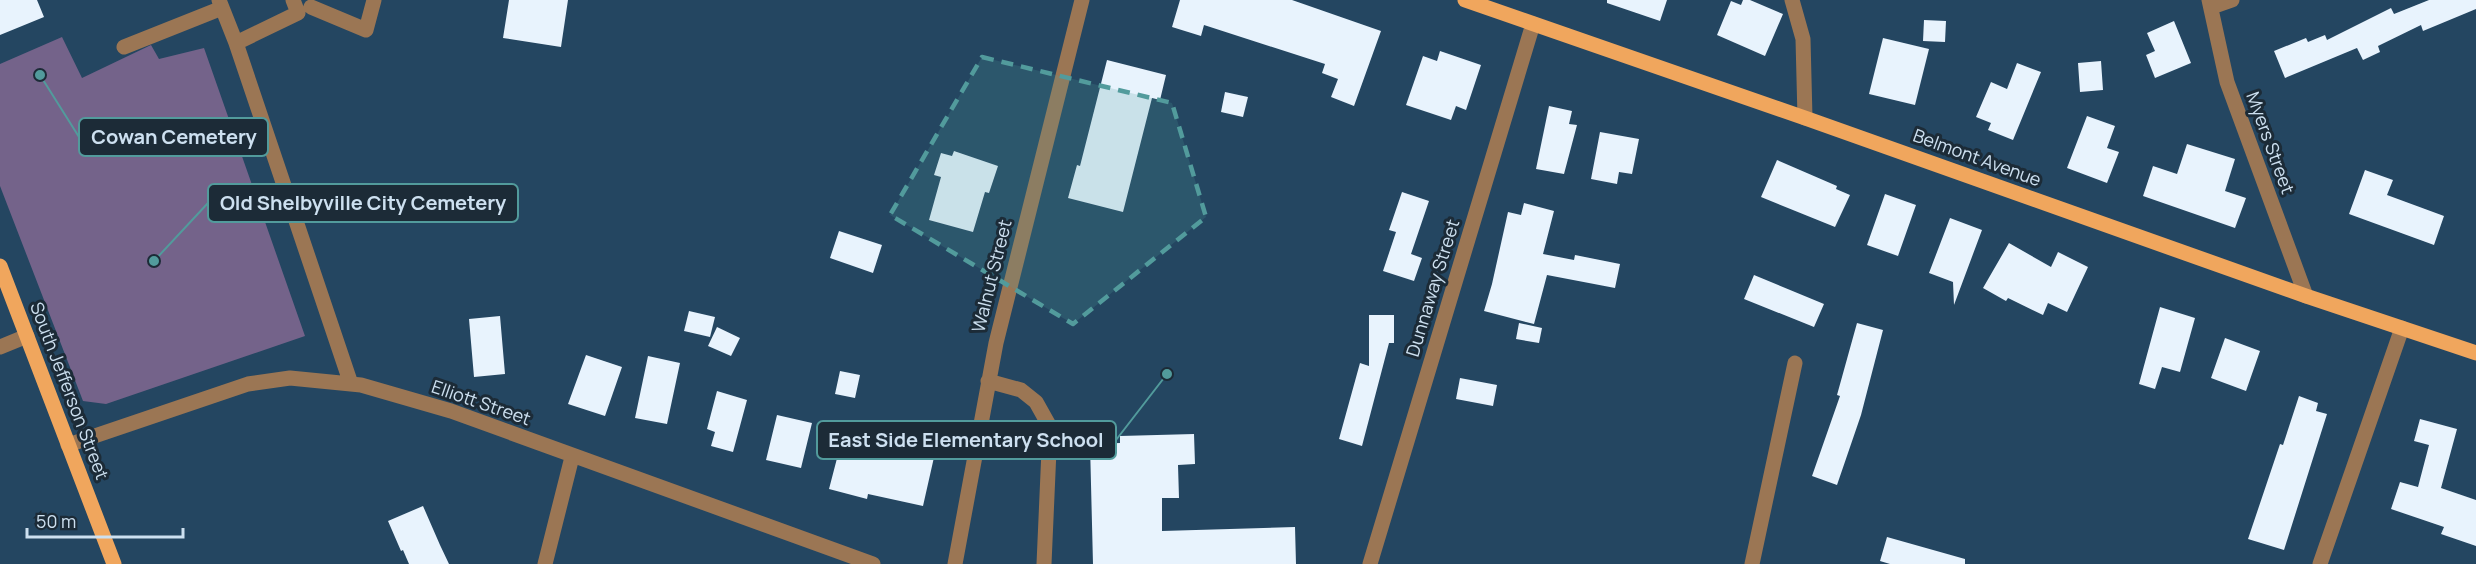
<svg xmlns="http://www.w3.org/2000/svg" width="2476" height="564" viewBox="0 0 2476 564" font-family="Manrope,sans-serif">
<style>
.green{fill:#74638a}
.building{fill:#e8f3fd}
.lines{fill:none;stroke-linecap:round;stroke-linejoin:round}
.minor{stroke:#9b7654;stroke-width:15}
.major{stroke:#f0a65d;stroke-width:15}
.marked{fill:#529b9c;fill-opacity:0.2;stroke:#529b9c;stroke-width:4.5;stroke-dasharray:12 8;stroke-linejoin:round}
.labels{text-anchor:middle;stroke-width:6;stroke-linejoin:round;paint-order:stroke}
.street-label{font-size:18px;fill:#cde0f0;stroke:#1c2b37}
.leader{fill:none;stroke:#529b9c;stroke-width:2}
.callout-dot{fill:#529b9c;stroke:#1c2b37;stroke-width:2}
.callout{fill:#1c2b37;stroke:#529b9c;stroke-width:2}
.callout-label{font-size:20px;text-anchor:middle;font-weight:bold;fill:#cde0f0}
</style>
<rect width="100%" height="100%" fill="#244661"/>
<path class="green" d="M 62,37 L 82,78 L 151,45 L 159,59 L 204,48 L 305,336 L 106,404 L 83,401 L 0,186 L 0,64 Z"/>
<path class="building" d="M 0,0 L 37,0 L 44,17 L 0,35 Z
M 509,0 L 568,0 L 561,47 L 503,38 Z
M 1180,0 L 1292,0 L 1381,31 L 1354,106 L 1331,97 L 1338,79 L 1322,73 L 1325,64 L 1204,25 L 1201,36 L 1172,27 Z
M 1607,0 L 1667,0 L 1660,21 L 1607,3 Z
M 1743,0 L 1750,0 L 1783,14 L 1765,56 L 1717,35 L 1731,1 L 1741,5 Z
M 2429,0 L 2476,0 L 2476,9 L 2423,31 L 2421,25 L 2378,46 L 2380,52 L 2363,60 L 2357,48 L 2285,78 L 2274,51 L 2306,38 L 2308,42 L 2325,35 L 2327,40 L 2391,8 L 2394,14 Z
M 1924,20 L 1946,21 L 1945,42 L 1923,41 Z
M 2174,21 L 2191,63 L 2155,78 L 2146,55 L 2155,51 L 2147,33 Z
M 1883,38 L 1929,49 L 1915,105 L 1869,94 Z
M 1440,51 L 1481,65 L 1466,110 L 1456,106 L 1451,120 L 1406,105 L 1423,56 L 1437,61 Z
M 1107,60 L 1166,75 L 1160,100 L 1152,98 L 1123,212 L 1068,198 L 1077,165 L 1080,166 Z
M 2101,61 L 2103,90 L 2080,92 L 2078,63 Z
M 2017,63 L 2041,72 L 2013,140 L 1988,130 L 1991,123 L 1976,117 L 1991,82 L 2007,89 Z
M 1225,92 L 1248,97 L 1243,117 L 1221,112 Z
M 1549,106 L 1572,111 L 1569,124 L 1577,125 L 1564,174 L 1536,169 Z
M 2087,116 L 2115,126 L 2107,148 L 2119,152 L 2107,183 L 2067,168 Z
M 1600,132 L 1639,139 L 1632,174 L 1619,172 L 1617,184 L 1591,179 Z
M 2187,144 L 2235,159 L 2225,191 L 2246,198 L 2235,228 L 2143,196 L 2153,166 L 2177,174 Z
M 954,151 L 998,166 L 989,193 L 985,192 L 973,232 L 929,220 L 941,177 L 934,175 L 941,153 L 952,156 Z
M 1777,160 L 1837,186 L 1836,189 L 1850,195 L 1835,227 L 1761,197 Z
M 2365,170 L 2393,180 L 2387,195 L 2444,216 L 2434,245 L 2349,214 Z
M 1402,192 L 1429,201 L 1411,254 L 1422,258 L 1414,281 L 1383,271 L 1396,232 L 1389,230 Z
M 1885,194 L 1916,205 L 1898,256 L 1867,245 Z
M 1524,203 L 1554,211 L 1543,254 L 1574,260 L 1575,255 L 1620,264 L 1615,288 L 1547,275 L 1534,324 L 1484,311 L 1492,284 L 1508,212 L 1521,215 Z
M 1950,218 L 1982,230 L 1954,305 L 1953,282 L 1929,273 Z
M 839,231 L 882,245 L 873,273 L 830,258 Z
M 2009,243 L 2051,267 L 2058,252 L 2088,267 L 2067,312 L 2048,303 L 2043,315 L 2008,298 L 2006,301 L 1983,288 Z
M 1754,275 L 1824,304 L 1814,327 L 1744,299 Z
M 2160,307 L 2195,318 L 2180,372 L 2162,367 L 2155,389 L 2139,384 Z
M 689,311 L 715,317 L 710,337 L 684,331 Z
M 1369,315 L 1394,315 L 1394,343 L 1389,343 L 1362,446 L 1339,439 L 1360,363 L 1369,366 Z
M 500,316 L 505,374 L 474,377 L 469,319 Z
M 1519,323 L 1542,328 L 1539,343 L 1516,339 Z
M 1857,323 L 1883,330 L 1861,415 L 1837,485 L 1812,476 L 1840,396 L 1837,395 Z
M 717,327 L 740,338 L 731,356 L 708,346 Z
M 2225,338 L 2260,351 L 2246,391 L 2211,378 Z
M 586,355 L 622,367 L 605,416 L 568,404 Z
M 648,356 L 680,363 L 667,424 L 635,418 Z
M 840,371 L 860,375 L 855,398 L 835,394 Z
M 1460,378 L 1497,385 L 1493,406 L 1456,399 Z
M 717,391 L 747,400 L 733,452 L 711,446 L 715,432 L 707,429 Z
M 2299,396 L 2318,403 L 2316,411 L 2327,414 L 2284,550 L 2248,539 L 2280,444 L 2283,445 Z
M 777,415 L 812,423 L 801,468 L 766,460 Z
M 2420,419 L 2457,429 L 2441,488 L 2476,500 L 2476,546 L 2441,534 L 2444,527 L 2391,509 L 2400,482 L 2418,487 L 2429,445 L 2414,441 Z
M 847,420 L 868,426 L 864,440 L 910,452 L 913,439 L 937,444 L 923,506 L 868,494 L 867,499 L 829,489 Z
M 1194,434 L 1195,464 L 1178,465 L 1179,498 L 1162,498 L 1162,531 L 1295,527 L 1296,564 L 1093,564 L 1090,444 L 1120,443 L 1120,436 Z
M 423,506 L 440,545 L 449,564 L 409,564 L 403,550 L 401,551 L 388,521 Z
M 1887,537 L 1965,559 L 1965,564 L 1890,564 L 1880,561 Z"/>
<g class="lines">
<path class="minor" d="M 219,0 L 236,43 L 298,13 L 293,0
M 1792,0 L 1803,39 L 1805,118
M 2209,0 L 2227,82 L 2306,296
M 311,7 L 366,30 L 374,0
M 2212,7 L 2232,0
M 236,43 L 351,384
M 124,47 L 222,8
M 0,347 L 27,336
M 988,381 L 1021,390 L 1036,402 L 1050,427 L 1044,564
M 68,445 L 248,384 L 290,378 L 361,385 L 451,411 L 873,564
M 545,564 L 572,457
M 955,564 L 996,343 L 1082,0
M 1370,564 L 1533,24
M 1752,564 L 1795,363
M 2320,564 L 2402,328"/>
<path class="major" d="M 1465,0 L 1805,118 L 2306,296 L 2476,353
M 0,266 L 114,564"/>
</g>
<path class="marked" d="M 982,57 L 1172,103 L 1206,217 L 1073,324 L 890,215 Z"/>
<g class="labels">
<g class="street-label">
<text transform="translate(2270 143) rotate(70)" y="6">Myers Street</text>
<text transform="translate(1977 158) rotate(20)" y="6">Belmont Avenue</text>
<text transform="translate(992 276) rotate(-76)" y="6">Walnut Street</text>
<text transform="translate(1433 288) rotate(-73)" y="6">Dunnaway Street</text>
<text transform="translate(69 391) rotate(69)" y="6">South Jefferson Street</text>
<text transform="translate(481 403) rotate(19)" y="6">Elliott Street</text>
</g>
</g>
<path class="leader" d="M40 75L79 137M154 261L208 203M1167 374L1116 440"/>
<g class="callout-dot">
<circle cx="40" cy="75" r="6"/>
<circle cx="154" cy="261" r="6"/>
<circle cx="1167" cy="374" r="6"/>
</g>
<g class="callout">
<rect x="79" y="118" width="189" height="38" rx="6"/>
<rect x="208" y="184" width="310" height="38" rx="6"/>
<rect x="817" y="421" width="299" height="38" rx="6"/>
</g>
<g class="callout-label">
<text x="174" y="144">Cowan Cemetery</text>
<text x="363" y="210">Old Shelbyville City Cemetery</text>
<text x="966" y="447">East Side Elementary School</text>
</g>
<path d="M27 528v9h156v-9" fill="none" stroke="#cde0f0" stroke-width="3"/>
<text x="36" y="528" font-size="18" fill="#cde0f0" stroke="#1c2b37" stroke-width="4.5" paint-order="stroke">50 m</text>
</svg>
